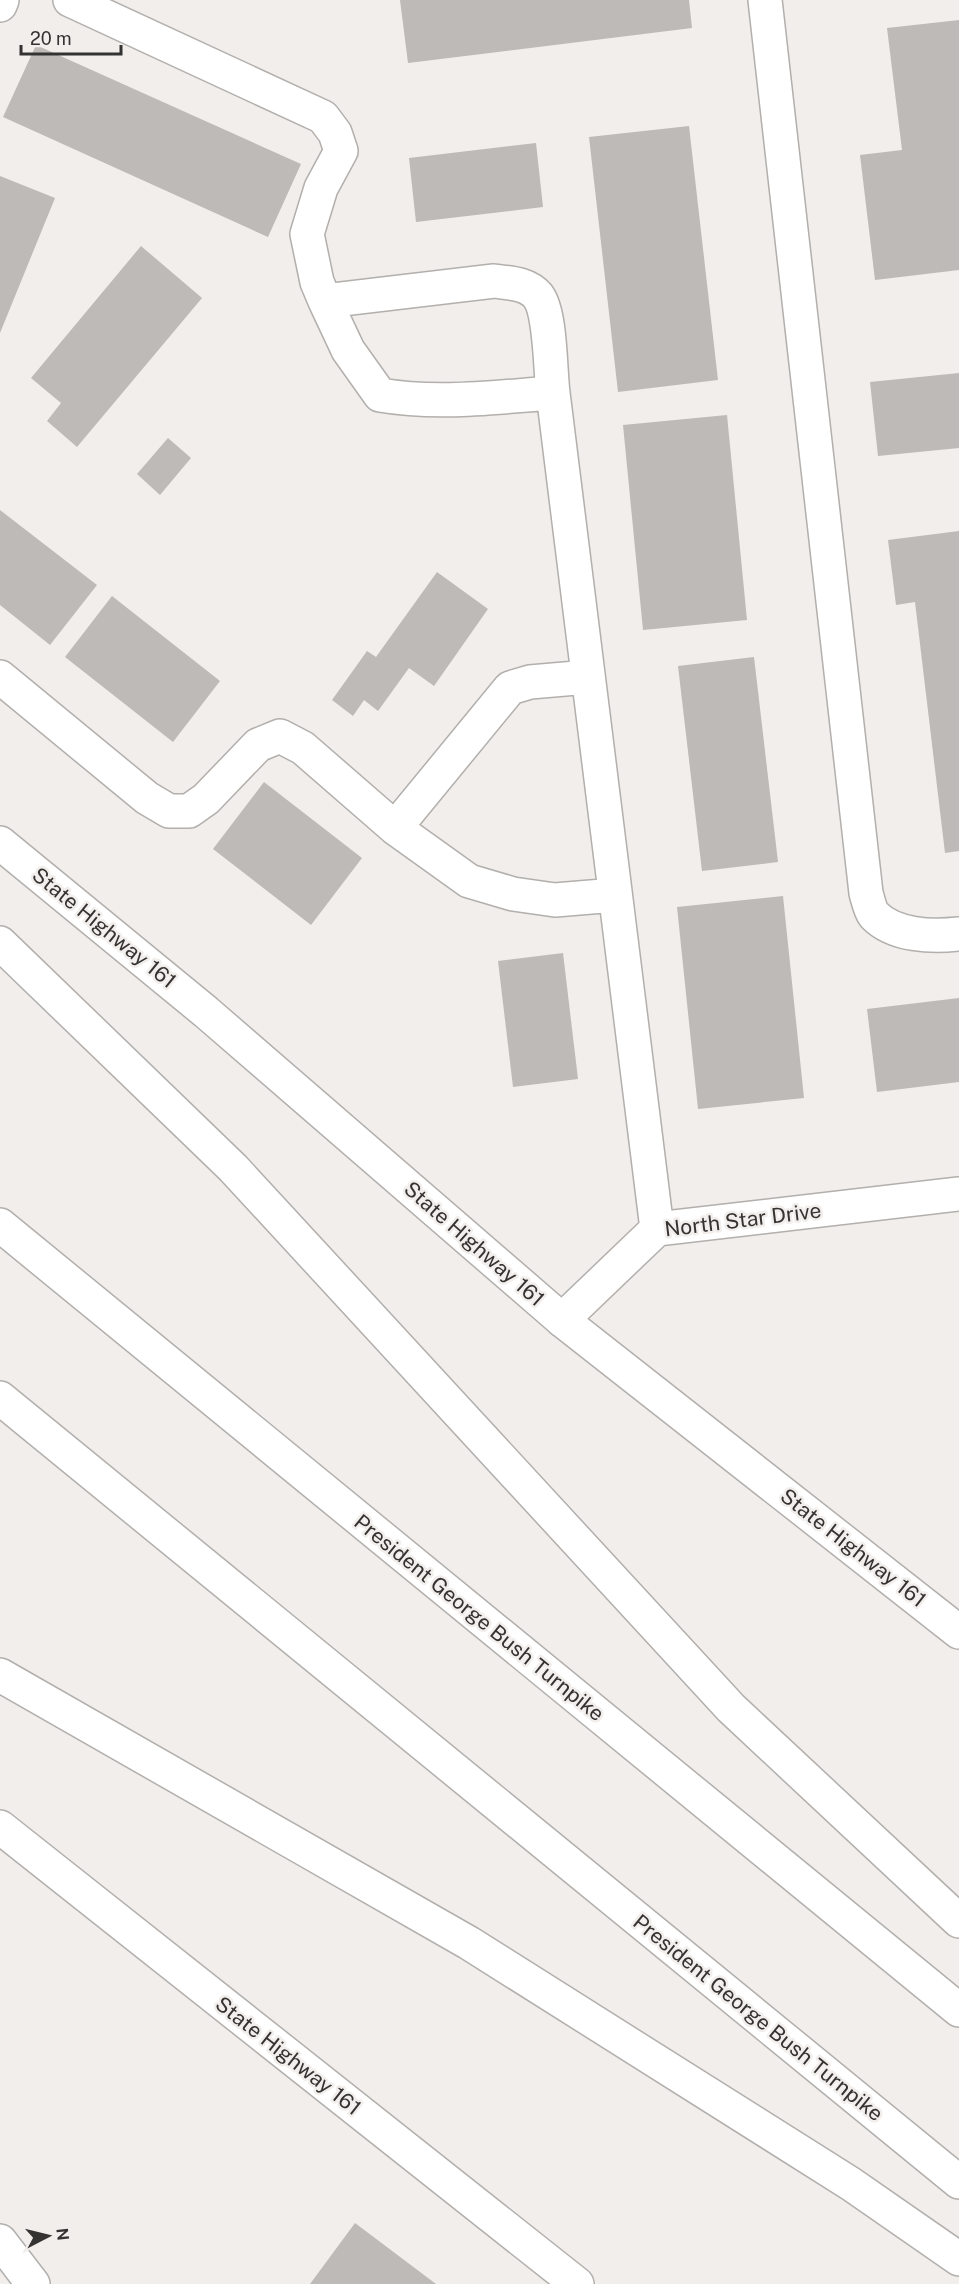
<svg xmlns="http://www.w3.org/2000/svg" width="959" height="2284" viewBox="0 0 959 2284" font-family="'Public Sans',sans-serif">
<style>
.building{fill:#bdbab7}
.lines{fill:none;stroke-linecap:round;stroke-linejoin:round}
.minor-casing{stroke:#b2afac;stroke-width:36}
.major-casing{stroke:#b2afac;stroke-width:36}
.highway-casing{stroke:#b2afac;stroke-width:36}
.minor{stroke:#fff;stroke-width:33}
.major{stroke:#fff;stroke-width:33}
.highway{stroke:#fff;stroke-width:33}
.labels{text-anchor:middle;stroke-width:5;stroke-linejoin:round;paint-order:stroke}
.street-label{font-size:21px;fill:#343332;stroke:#f1eeeb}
</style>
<rect width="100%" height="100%" fill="#f1eeeb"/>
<path class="building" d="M 400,0 L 689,0 L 692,28 L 408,63 Z
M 959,20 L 959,270 L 875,280 L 860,155 L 902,150 L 887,28 Z
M 36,45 L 301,164 L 268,237 L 3,117 Z
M 689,126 L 718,380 L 618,392 L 589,137 Z
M 536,143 L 543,207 L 416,222 L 409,158 Z
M 0,176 L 55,198 L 0,333 Z
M 141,246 L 202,298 L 77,447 L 47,421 L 61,403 L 31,378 Z
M 959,373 L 959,448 L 878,456 L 870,382 Z
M 727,415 L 747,620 L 643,630 L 623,425 Z
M 168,438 L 191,458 L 160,495 L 137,474 Z
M 0,510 L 97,585 L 50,645 L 0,605 Z
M 959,531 L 959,851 L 945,853 L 915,602 L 896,605 L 888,540 Z
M 437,572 L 488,609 L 434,686 L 409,668 L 378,711 L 364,700 L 353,716 L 332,700 L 367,651 L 376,657 Z
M 112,596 L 220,681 L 173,742 L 65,657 Z
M 754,657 L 778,862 L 702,871 L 678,666 Z
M 264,782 L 362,858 L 311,925 L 213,849 Z
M 783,896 L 804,1098 L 698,1109 L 677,907 Z
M 563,953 L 578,1079 L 513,1087 L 498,961 Z
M 959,998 L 959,1082 L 877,1092 L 867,1009 Z
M 355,2223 L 436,2284 L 310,2284 Z"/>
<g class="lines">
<defs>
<path id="minor" d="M 70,0 L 323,117 L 335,133 L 341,151 L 321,188 L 307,234 L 317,282 L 325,301 L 348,350 L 380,395 C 439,405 494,397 553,393 L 657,1229
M 765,0 L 866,893 C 868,900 870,910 874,915 C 894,936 932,937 959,934
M 0,5 L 2,0
M 325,301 L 494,281 C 509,283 527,283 538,296 C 551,313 550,370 553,393
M 0,677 L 147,798 L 169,811 L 189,811 L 206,799 L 258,745 L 280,736 L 303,748 L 395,828 L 469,881 L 513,894 L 555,900 L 615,895
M 395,828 L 510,688 L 530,682 L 588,677
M 562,1320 L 657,1229 L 959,1194
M 0,2241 L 33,2284"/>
<path id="major" d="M 0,843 L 206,1012 L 562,1320 L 959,1632
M 0,1827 L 577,2284"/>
<path id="highway" d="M 0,943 L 233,1168 L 731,1708 L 959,1921
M 0,1225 L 959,2010
M 0,1398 L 959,2182
M 0,1675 L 469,1943 L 851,2184 L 959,2259"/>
</defs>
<use href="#minor" class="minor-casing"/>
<use href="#major" class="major-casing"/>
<use href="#highway" class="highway-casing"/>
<use href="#minor" class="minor"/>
<use href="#major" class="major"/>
<use href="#highway" class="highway"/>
</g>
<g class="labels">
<g class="street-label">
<text transform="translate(104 928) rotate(39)" y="7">State Highway 161</text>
<text transform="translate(743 1220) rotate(-7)" y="7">North Star Drive</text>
<text transform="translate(474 1244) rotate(41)" y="7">State Highway 161</text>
<text transform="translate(853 1548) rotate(38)" y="7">State Highway 161</text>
<text transform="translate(479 1618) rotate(39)" y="7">President George Bush Turnpike</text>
<text transform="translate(758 2018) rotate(39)" y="7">President George Bush Turnpike</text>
<text transform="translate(288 2056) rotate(38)" y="7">State Highway 161</text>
</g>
</g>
<g transform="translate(48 2236) rotate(83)" stroke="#f1eeeb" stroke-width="4.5" paint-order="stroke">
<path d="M0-4.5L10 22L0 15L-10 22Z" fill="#343332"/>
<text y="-9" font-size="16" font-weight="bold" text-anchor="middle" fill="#343332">N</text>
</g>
<path d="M21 45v9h100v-9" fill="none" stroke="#343332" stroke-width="3"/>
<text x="30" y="45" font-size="18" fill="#343332" stroke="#f1eeeb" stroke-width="4.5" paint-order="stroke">20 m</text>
</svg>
